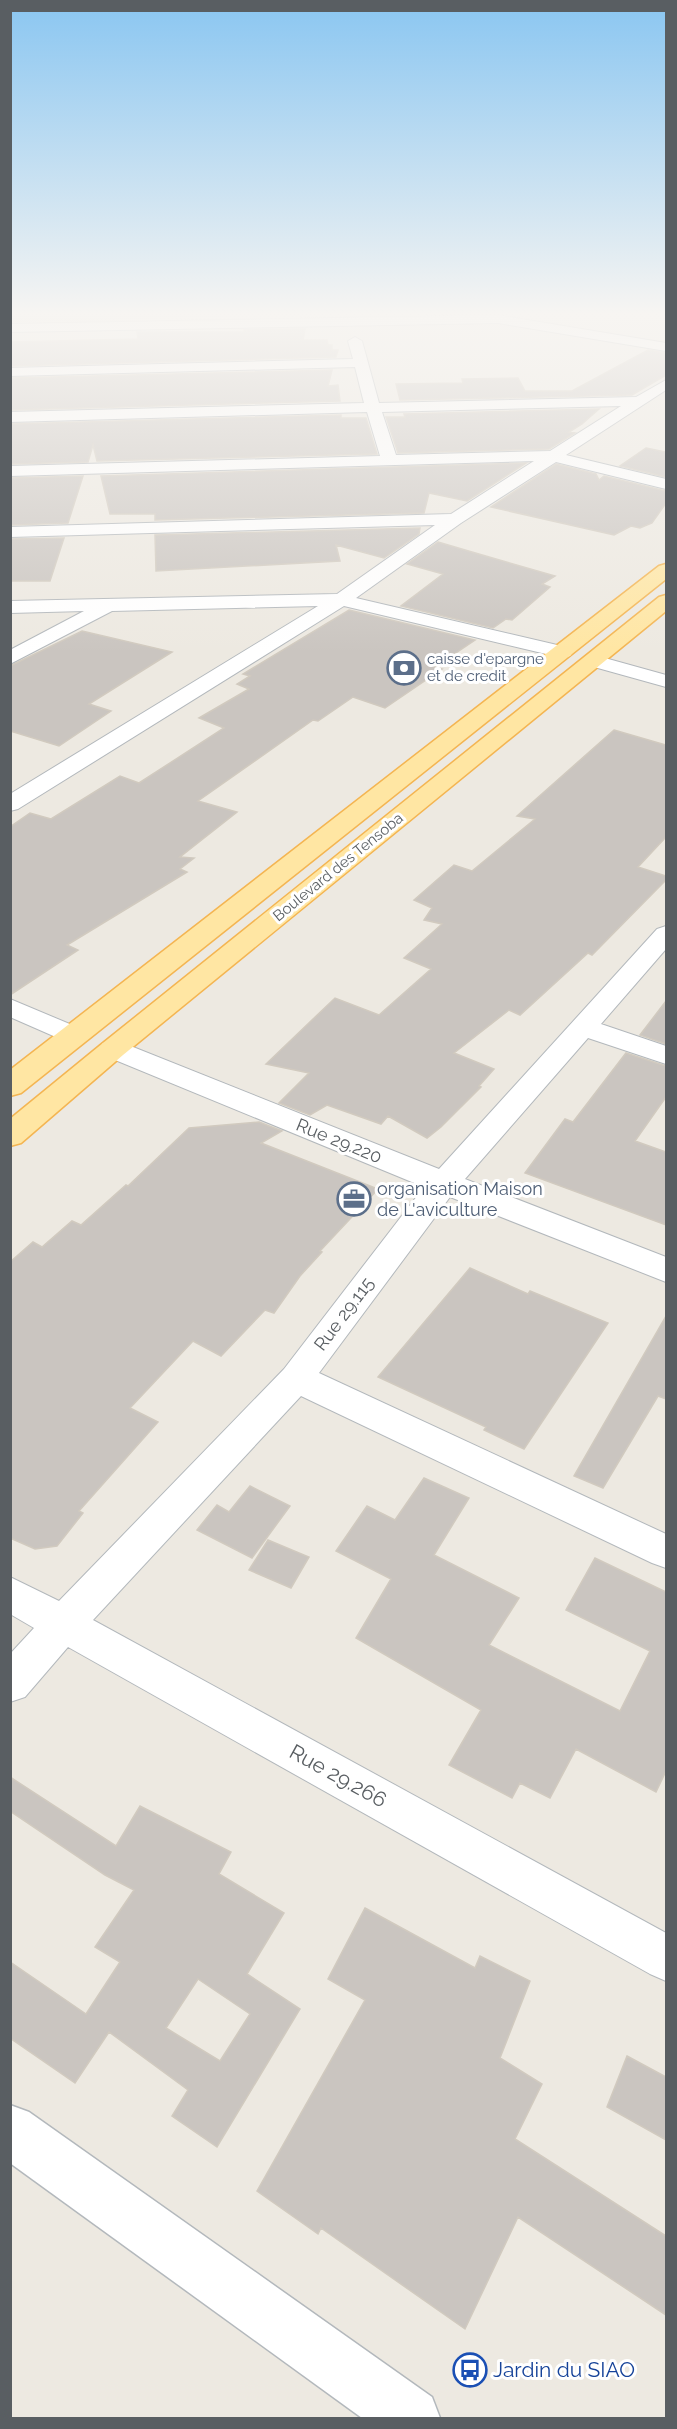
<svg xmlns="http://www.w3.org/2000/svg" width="677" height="2429" viewBox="0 0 677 2429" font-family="Raleway,sans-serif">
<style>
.education{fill:#dfdad1}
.building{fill:#cac5c0;stroke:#d1cabf;stroke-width:1.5;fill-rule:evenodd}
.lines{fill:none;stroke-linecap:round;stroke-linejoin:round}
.minor-casing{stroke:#b3b8bc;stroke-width:2}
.tertiary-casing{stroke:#b3b8bc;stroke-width:3}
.primary-casing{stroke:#f4b552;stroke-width:3}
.minor{fill:#fff;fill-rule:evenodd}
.tertiary{fill:#fff;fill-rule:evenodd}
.primary{fill:#ffe6a3;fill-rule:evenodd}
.labels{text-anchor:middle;stroke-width:6;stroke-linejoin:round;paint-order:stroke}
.far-service-label{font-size:15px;fill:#4e5e75;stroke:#fff;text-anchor:start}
.far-street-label{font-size:15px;fill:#595e62;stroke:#fff}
.street-label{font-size:18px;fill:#595e62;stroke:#fff}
.service-label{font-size:18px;fill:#4e5e75;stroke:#fff;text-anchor:start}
.near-street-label{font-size:21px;fill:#595e62;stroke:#fff}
.near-transit-label{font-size:21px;fill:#164399;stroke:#fff;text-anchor:start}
</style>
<rect width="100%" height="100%" fill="#ede9e1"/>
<path class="education" d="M 11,313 L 364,313 L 11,322 Z"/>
<path class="building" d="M 305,329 L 303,340 L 327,340 L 328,345 L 332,345 L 332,350 L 338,350 L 336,357 L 10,366 L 10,342 L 138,339 L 137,332 L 244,332 L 244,330 Z
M 648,350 L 666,353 L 666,375 L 632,395 L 400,400 L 396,384 L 463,383 L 462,379 L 518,378 L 525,391 L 572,391 Z
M 332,370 L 328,386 L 338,385 L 340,401 L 10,410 L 10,378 Z
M 599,409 L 582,424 L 569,432 L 575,433 L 549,449 L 398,453 L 386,417 L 405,417 L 404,414 Z
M 341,415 L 341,418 L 366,418 L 377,454 L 97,461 L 93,445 L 88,462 L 10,464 L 10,424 Z
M 646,448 L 666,452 L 666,477 L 620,466 Z
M 526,463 L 467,501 L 429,493 L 424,513 L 155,520 L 155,514 L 110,514 L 101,476 Z
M 556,464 L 596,474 L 599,480 L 604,476 L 666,491 L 666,503 L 652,523 L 640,528 L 631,526 L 614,535 L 491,507 Z
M 83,476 L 68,523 L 10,525 L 10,478 Z
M 420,528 L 419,534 L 384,558 L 336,545 L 340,561 L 156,571 L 155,535 Z
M 64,538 L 50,581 L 10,581 L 10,539 Z
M 438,542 L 472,552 L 555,576 L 542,584 L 550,587 L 512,620 L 506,619 L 493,628 L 401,606 L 443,574 L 407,564 Z
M 349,610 L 475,640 L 435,667 L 442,669 L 385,708 L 353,697 L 318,721 L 313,720 L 198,801 L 237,812 L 180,857 L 194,858 L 180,869 L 187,872 L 67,945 L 78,950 L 10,995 L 10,827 L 30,813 L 51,819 L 120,776 L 139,783 L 224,728 L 199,718 L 249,689 L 237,684 L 250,676 L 243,674 Z
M 82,631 L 172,652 L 89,704 L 111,711 L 59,746 L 10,731 L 10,666 Z
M 614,730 L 666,745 L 666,837 L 638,867 L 666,876 L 666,880 L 592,955 L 588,953 L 520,1015 L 509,1010 L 454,1053 L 494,1069 L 479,1086 L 481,1087 L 441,1127 L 427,1138 L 388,1116 L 381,1124 L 327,1105 L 310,1115 L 279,1103 L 309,1073 L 266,1064 L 335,998 L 379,1015 L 431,969 L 404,958 L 442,924 L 424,920 L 432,908 L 414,900 L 454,865 L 472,871 L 535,819 L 517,816 Z
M 666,1001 L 666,1044 L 640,1035 Z
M 626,1053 L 666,1066 L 666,1097 L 635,1141 L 666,1152 L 666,1225 L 525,1173 L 565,1119 L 573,1122 Z
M 259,1122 L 282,1131 L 261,1143 L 378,1189 L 320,1251 L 322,1252 L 300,1276 L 274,1313 L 265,1310 L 221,1356 L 193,1341 L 130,1408 L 158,1422 L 79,1511 L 83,1513 L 57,1546 L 35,1549 L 10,1538 L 10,1262 L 33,1242 L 42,1247 L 72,1221 L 81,1225 L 126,1185 L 128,1186 L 189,1128 Z
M 470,1268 L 528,1294 L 530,1291 L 608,1323 L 524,1449 L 484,1430 L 486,1427 L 378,1377 Z
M 666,1316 L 666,1399 L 658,1396 L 603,1488 L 574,1476 Z
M 424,1478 L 469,1498 L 434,1555 L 519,1598 L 489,1645 L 620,1711 L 650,1651 L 566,1610 L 595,1558 L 666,1592 L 666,1771 L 656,1792 L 576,1749 L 550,1798 L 520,1783 L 512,1798 L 449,1765 L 481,1710 L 356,1638 L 391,1579 L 336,1551 L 367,1506 L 395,1520 Z
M 250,1486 L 290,1506 L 252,1558 L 197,1530 L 217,1505 L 229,1512 Z
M 268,1540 L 309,1557 L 291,1588 L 249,1570 Z
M 10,1777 L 116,1846 L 140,1806 L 231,1852 L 219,1874 L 284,1913 L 247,1974 L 300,2009 L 217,2147 L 172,2116 L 188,2090 L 109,2032 L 75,2083 L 10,2038 L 10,1962 L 86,2014 L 120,1962 L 95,1947 L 134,1890 L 105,1875 L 10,1811 ZM 198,1979 L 250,2014 L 220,2061 L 166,2028 Z
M 365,1908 L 475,1968 L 480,1956 L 530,1981 L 500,2058 L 542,2084 L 515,2139 L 666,2236 L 666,2315 L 518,2217 L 465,2329 L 321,2228 L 318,2234 L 257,2191 L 365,2000 L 328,1979 Z
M 627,2056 L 666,2077 L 666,2140 L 607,2107 Z"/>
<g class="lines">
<defs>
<path id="minor" d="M 498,315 L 666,343 L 666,351 L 498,323 L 10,332 L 10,324 Z
M 355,337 L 362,341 L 379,403 L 636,397 L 666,380 L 666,390 L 566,455 L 666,479 L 666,489 L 556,462 L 461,523 L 356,598 L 570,648 L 573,652 L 570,656 L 563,658 L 344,606 L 18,809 L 10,811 L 10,794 L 318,606 L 112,611 L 10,664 L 10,650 L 84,611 L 10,613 L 10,601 L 337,594 L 435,525 L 10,537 L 10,527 L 451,514 L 534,461 L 10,476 L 10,466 L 380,456 L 367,412 L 10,422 L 10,412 L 364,403 L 355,367 L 10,376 L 10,368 L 353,359 L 348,341 ZM 621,406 L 550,451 L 396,455 L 382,412 Z
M 594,655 L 666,675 L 666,687 L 587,665 L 584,661 L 587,657 Z
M 666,926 L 666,949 L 601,1024 L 666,1046 L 666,1064 L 588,1038 L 465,1179 L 666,1257 L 666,1282 L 450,1197 L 319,1373 L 666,1534 L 666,1568 L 652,1563 L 301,1396 L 93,1620 L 666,1933 L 666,1981 L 650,1974 L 68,1647 L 25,1697 L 10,1702 L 10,1654 L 34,1628 L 10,1614 L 10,1577 L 59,1601 L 284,1369 L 424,1187 L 103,1055 L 99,1049 L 103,1043 L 113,1040 L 123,1043 L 439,1169 L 657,929 Z
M 10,999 L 84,1030 L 88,1036 L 84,1042 L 74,1045 L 10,1017 Z"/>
<path id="tertiary" d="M 10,2105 L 29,2112 L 432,2397 L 440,2418 L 362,2418 L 10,2163 Z"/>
<path id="primary" d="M 666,564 L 666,579 L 21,1093 L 10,1096 L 10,1070 L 659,566 Z
M 666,595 L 666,611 L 123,1055 L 21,1143 L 10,1146 L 10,1119 L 103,1043 L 659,597 Z"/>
</defs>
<use href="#minor" class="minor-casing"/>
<use href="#tertiary" class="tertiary-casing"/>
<use href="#primary" class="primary-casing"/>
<use href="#minor" class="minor"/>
<use href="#tertiary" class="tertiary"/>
<use href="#primary" class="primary"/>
</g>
<linearGradient id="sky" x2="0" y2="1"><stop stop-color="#8ac6f1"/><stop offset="0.48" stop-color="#f7f5f2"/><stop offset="1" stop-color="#f7f5f2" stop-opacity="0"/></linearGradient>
<rect width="677" height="653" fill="url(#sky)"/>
<defs>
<symbol id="bank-ring" viewBox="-11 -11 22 22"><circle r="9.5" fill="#fff" stroke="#5c6f8a" stroke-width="1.5"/><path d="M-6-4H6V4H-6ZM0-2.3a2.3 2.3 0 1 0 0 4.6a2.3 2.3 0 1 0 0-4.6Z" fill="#5c6f8a"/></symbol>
<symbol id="office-ring" viewBox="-11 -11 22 22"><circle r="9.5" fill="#fff" stroke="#5c6f8a" stroke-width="1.5"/><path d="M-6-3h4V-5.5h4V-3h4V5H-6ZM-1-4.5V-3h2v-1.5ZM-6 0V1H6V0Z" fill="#5c6f8a"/></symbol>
<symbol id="bus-ring" viewBox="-11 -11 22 22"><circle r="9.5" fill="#fff" stroke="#1a4fb4" stroke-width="1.5"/><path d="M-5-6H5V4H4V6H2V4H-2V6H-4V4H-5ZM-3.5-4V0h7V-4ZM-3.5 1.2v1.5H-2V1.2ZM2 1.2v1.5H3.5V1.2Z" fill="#1a4fb4"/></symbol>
</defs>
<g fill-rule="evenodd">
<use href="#bank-ring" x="385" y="649" width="38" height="38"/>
<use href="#office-ring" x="335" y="1180" width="38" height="38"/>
<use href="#bus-ring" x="451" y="2351" width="38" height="38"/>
</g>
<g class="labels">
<g class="far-service-label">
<text x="427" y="664">caisse d'epargne<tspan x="427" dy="17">et de credit</tspan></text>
</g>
<g class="far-street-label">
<text transform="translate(338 867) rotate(-39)" y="5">Boulevard des Tensoba</text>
</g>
<g class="street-label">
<text transform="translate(339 1141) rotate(22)" y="6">Rue 29.220</text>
<text transform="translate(344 1314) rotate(-53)" y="6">Rue 29.115</text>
</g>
<g class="service-label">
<text x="377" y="1195">organisation Maison<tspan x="377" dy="21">de L'aviculture</tspan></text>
</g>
<g class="near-street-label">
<text transform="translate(338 1776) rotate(29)" y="7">Rue 29.266</text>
</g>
<g class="near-transit-label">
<text x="493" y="2377">Jardin du SIAO</text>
</g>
</g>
<rect width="677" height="2429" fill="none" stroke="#595e62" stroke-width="24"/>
</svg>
